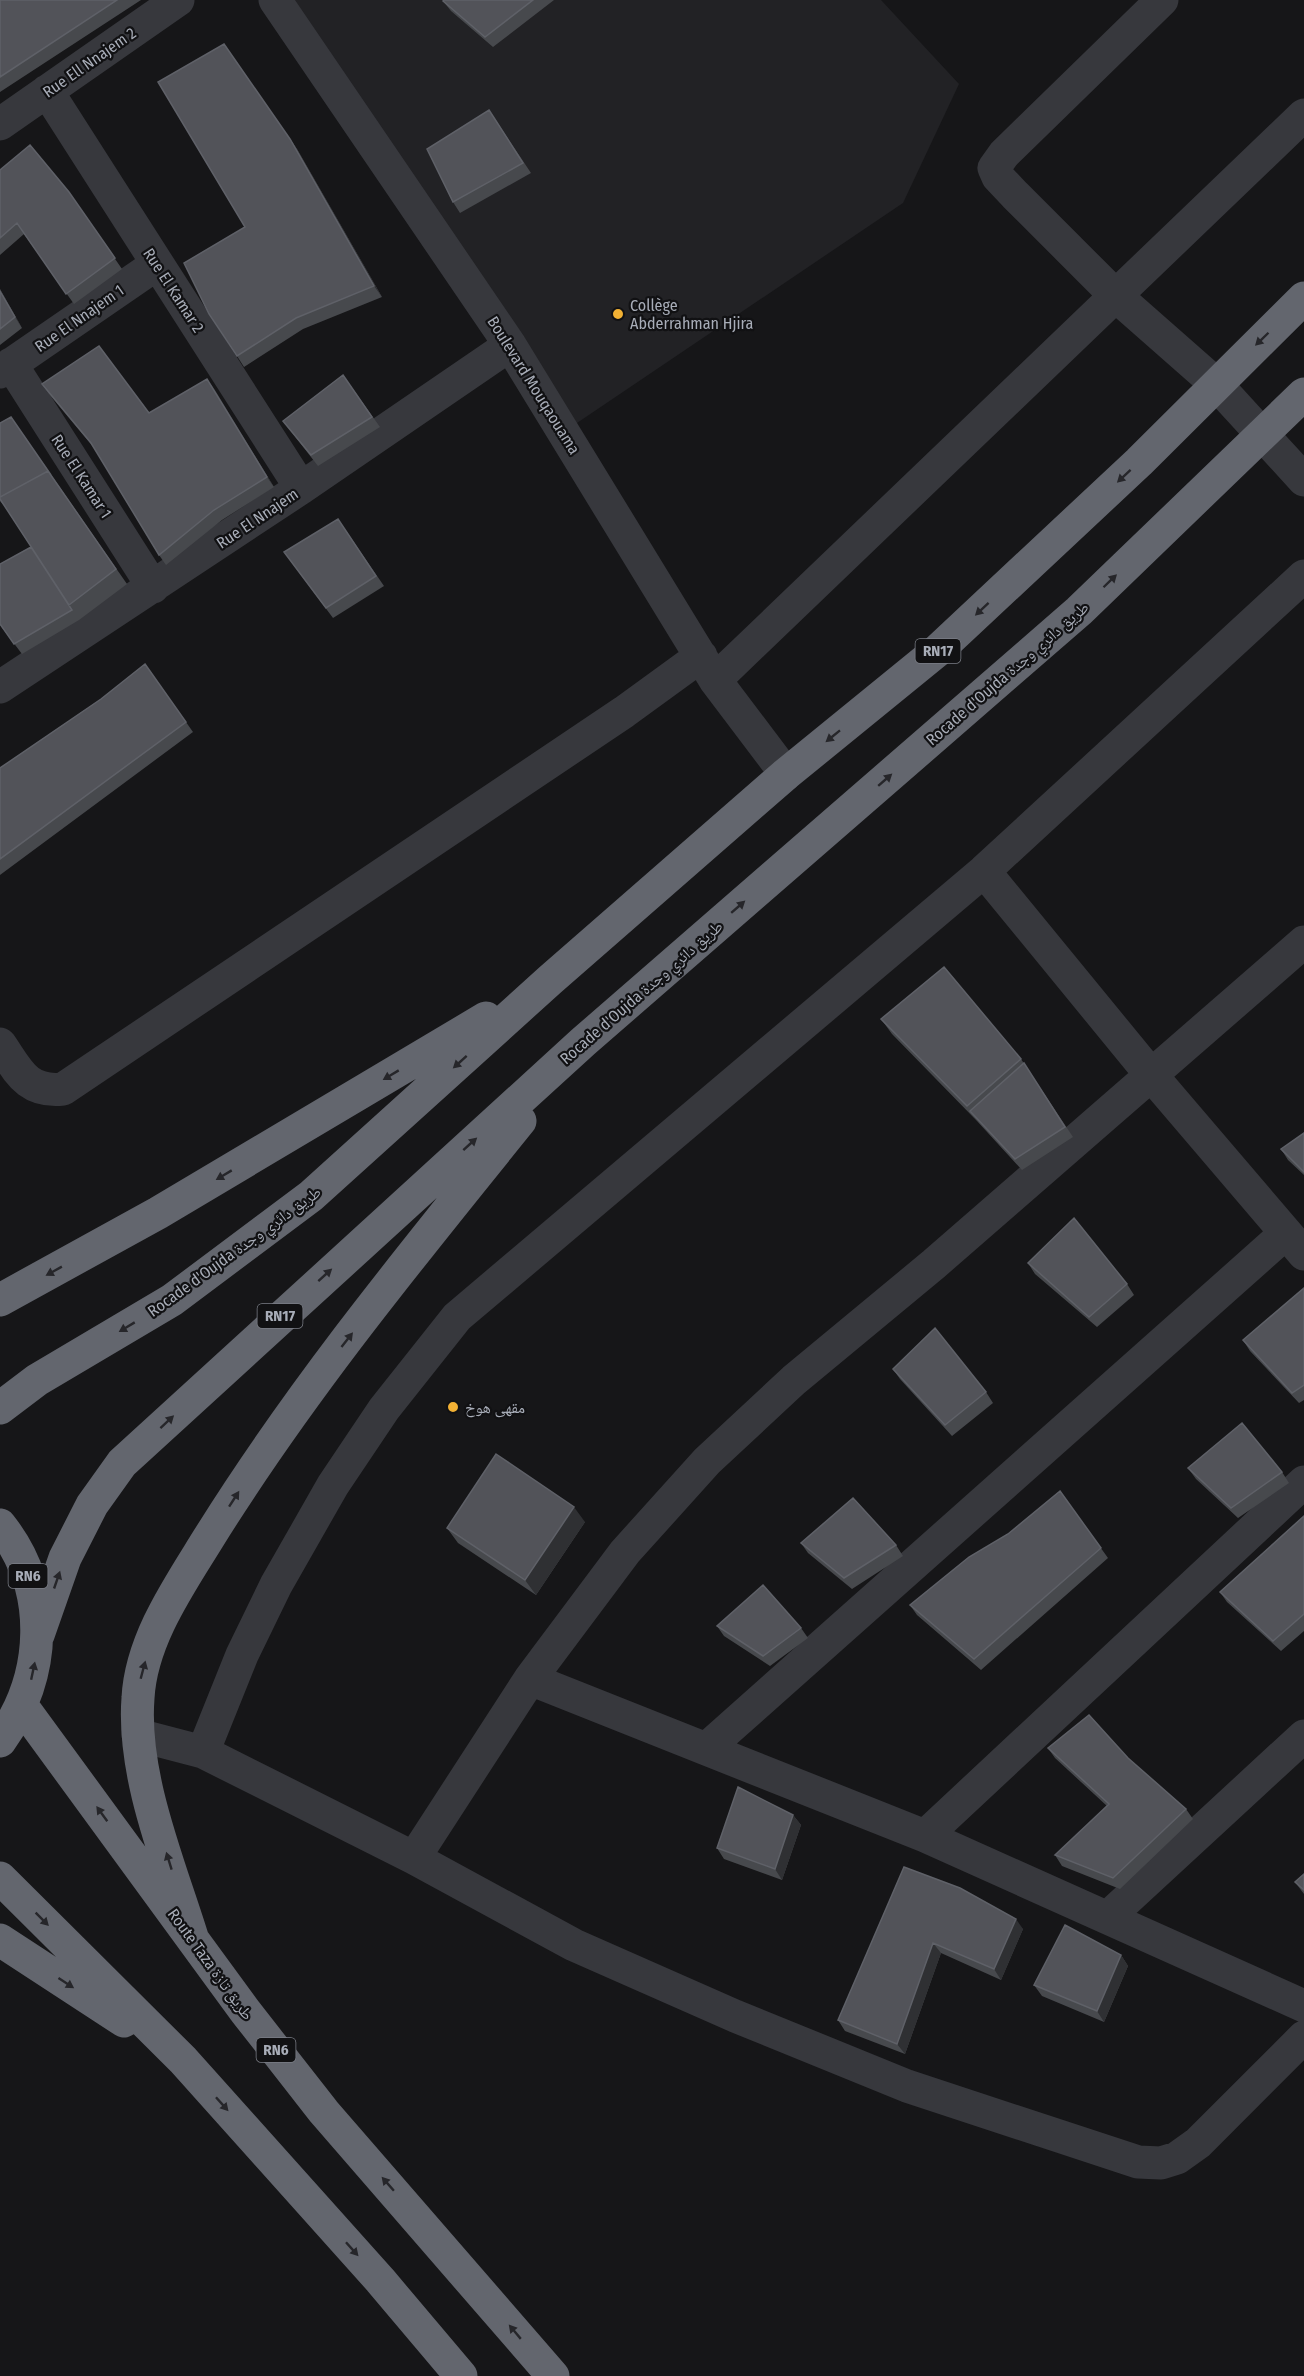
<svg xmlns="http://www.w3.org/2000/svg" width="1304" height="2376" viewBox="0 0 1304 2376" font-family="'Fira Sans Condensed','Noto Naskh Arabic',sans-serif">
<style>
.built{fill:#222225}
.lines{fill:none;stroke-linecap:round;stroke-linejoin:round}
.street{stroke:#37383d;stroke-width:33}
.highway{stroke:#63666e;stroke-width:33}
.wall{fill:#47494d}
.shaded-wall{fill:#2f3033}
.building{fill:#525359;stroke:#5f6168;stroke-width:1.5}
.oneway{fill:#26262a}
.poi-dot{fill:#f2b134;stroke:#111113;stroke-width:2}
.labels{text-anchor:middle;stroke-width:4.5;stroke-linejoin:round;paint-order:stroke}
.shield{fill:#111113;stroke:#7b7e86;stroke-width:1.5}
.shield-label{font-size:15px;font-weight:bold;fill:#a8adb8}
.street-label{font-size:16px;fill:#a8adb8;stroke:#111113}
.poi-label{font-size:16px;fill:#a8adb8;stroke:#111113;text-anchor:start}
</style>
<rect width="100%" height="100%" fill="#161618"/>
<path class="built" d="M 283,0 L 881,0 L 959,84 L 903,203 L 574,425 Z"/>
<g class="lines">
<path class="street" d="M 275,0 L 510,345 L 715,680 L 786,774
M 1162,0 L 1004,154 L 994,168 L 998,177 L 1015,195 L 1116,296 L 1216,384 L 1304,480
M 47,91 L 301,488
M 0,124 L 178,0
M 11,364 L 153,587
M 0,372 L 157,264
M 715,680 L 1304,115
M 0,687 L 301,488 L 510,345
M 984,871 L 1152,1076 L 1304,1254
M 0,1044 C 18,1070 26,1093 63,1089 L 624,712 L 701,656
M 530,1679 L 925,1836 L 1304,2006
M 138,1735 L 203,1752 L 414,1858 L 574,1945 L 735,2016 L 907,2086 L 1138,2162 L 1161,2163 L 1177,2158 L 1198,2143 L 1304,2037
M 707,1748 L 1286,1233
M 203,1752 L 242,1655 L 276,1585 L 333,1485 L 384,1409 L 457,1317 L 984,871 L 1304,576
M 925,1836 L 1304,1482
M 414,1858 L 530,1679 L 625,1552 L 707,1461 L 794,1380 L 934,1264 L 1304,942
M 1108,1917 L 1304,1736"/>
<path class="highway" d="M 0,1300 L 158,1213 L 486,1018
M 0,1408 L 37,1380 L 172,1300 L 311,1196 L 550,980 L 786,774 L 937,651 L 1139,462 L 1304,298
M 0,1525 C 51,1589 47,1676 0,1741
M 38,1635 L 65,1558 L 92,1505 L 122,1463 L 583,1042 L 1079,611 L 1304,394
M 22,1706 L 245,2011 L 324,2112 L 553,2376
M 0,1878 L 183,2060 L 380,2280 L 461,2376
M 192,1937 C 169,1863 132,1776 138,1698 C 141,1640 179,1586 208,1539 C 300,1391 411,1256 520,1121
M 0,1940 L 124,2021"/>
</g>
<path class="wall" d="M 0,0 L 141,0 L 0,92 Z
M 444,0 L 554,0 L 493,47 L 451,11 L 443,1 Z
M 224,44 L 297,149 L 382,297 L 303,329 L 244,367 L 237,356 L 245,227 Z
M 489,110 L 531,173 L 460,213 L 453,202 Z
M 0,170 L 69,192 L 122,269 L 74,304 L 24,234 L 0,255 Z
M 0,289 L 22,328 L 0,345 Z
M 343,375 L 380,427 L 318,466 L 283,421 Z
M 207,379 L 274,487 L 222,520 L 166,565 L 159,555 L 95,449 L 49,394 L 42,384 L 149,413 Z
M 11,417 L 127,584 L 79,620 L 22,654 L 0,625 L 0,564 L 31,547 L 5,507 L 0,501 L 0,423 Z
M 338,519 L 384,586 L 333,618 L 292,563 Z
M 145,664 L 193,732 L 0,875 L 0,768 L 101,699 Z
M 881,1019 L 1021,1059 L 1073,1137 L 1022,1170 L 977,1121 L 892,1034 Z
M 1304,1133 L 1304,1175 L 1288,1160 L 1281,1149 Z
M 1028,1263 L 1127,1284 L 1134,1295 L 1097,1327 L 1035,1274 Z
M 1304,1288 L 1304,1400 L 1299,1403 L 1250,1351 L 1243,1340 Z
M 893,1369 L 986,1392 L 993,1403 L 952,1436 L 900,1379 Z
M 1188,1468 L 1282,1472 L 1289,1483 L 1238,1518 L 1196,1479 Z
M 1060,1491 L 1108,1558 L 981,1670 L 917,1615 L 910,1605 L 1008,1534 Z
M 1304,1516 L 1304,1631 L 1281,1651 L 1227,1602 L 1220,1592 Z
M 585,1522 L 536,1595 L 458,1543 L 447,1528 Z
M 801,1543 L 896,1545 L 903,1556 L 852,1589 L 808,1553 Z
M 717,1626 L 801,1628 L 808,1638 L 770,1666 L 724,1636 Z
M 1048,1748 L 1186,1809 L 1193,1819 L 1120,1889 L 1062,1866 L 1055,1855 L 1107,1806 L 1055,1758 Z
M 793,1815 L 801,1825 L 782,1880 L 724,1859 L 717,1848 Z
M 904,1867 L 1023,1929 L 1001,1980 L 941,1953 L 905,2054 L 845,2031 L 838,2020 Z
M 1304,1874 L 1304,1894 L 1295,1882 Z
M 1121,1955 L 1128,1966 L 1104,2022 L 1042,1996 L 1034,1985 Z"/>
<path class="shaded-wall" d="M 290,139 L 297,149 L 382,297 L 374,286 Z
M 0,289 L 22,328 L 15,317 L 0,291 Z
M 207,379 L 215,390 L 274,487 L 267,477 Z
M 574,1507 L 585,1522 L 536,1595 L 525,1580 Z
M 793,1815 L 801,1825 L 782,1880 L 775,1869 Z
M 1016,1919 L 1023,1929 L 1001,1980 L 994,1969 Z
M 933,1943 L 941,1953 L 905,2054 L 897,2044 Z
M 1121,1955 L 1128,1966 L 1104,2022 L 1097,2011 Z"/>
<path class="building" d="M 0,0 L 117,0 L 0,77 Z
M 444,0 L 533,0 L 485,37 L 443,1 Z
M 224,44 L 290,139 L 374,286 L 296,318 L 237,356 L 209,314 L 184,263 L 245,227 L 158,82 Z
M 489,110 L 523,163 L 453,202 L 427,149 Z
M 30,145 L 69,192 L 115,258 L 66,294 L 17,223 L 0,238 L 0,170 Z
M 0,291 L 15,317 L 0,329 Z
M 99,346 L 149,413 L 207,379 L 267,477 L 214,510 L 159,555 L 91,443 L 42,384 Z
M 343,375 L 372,417 L 311,455 L 283,421 Z
M 11,417 L 51,475 L 48,471 L 0,497 L 0,423 Z
M 48,471 L 116,569 L 69,605 L 0,499 L 0,497 Z
M 338,519 L 376,576 L 326,608 L 284,552 Z
M 31,547 L 72,610 L 14,644 L 0,624 L 0,564 Z
M 145,664 L 186,722 L 0,859 L 0,768 L 101,699 Z
M 944,967 L 1021,1059 L 967,1106 L 881,1019 Z
M 1024,1063 L 1065,1127 L 1015,1159 L 970,1111 Z
M 1304,1133 L 1304,1172 L 1281,1149 Z
M 1074,1218 L 1127,1284 L 1089,1317 L 1028,1263 Z
M 1304,1288 L 1304,1385 L 1292,1393 L 1243,1340 Z
M 935,1328 L 986,1392 L 945,1425 L 893,1369 Z
M 1242,1423 L 1282,1472 L 1231,1508 L 1188,1468 Z
M 496,1454 L 574,1507 L 525,1580 L 447,1528 Z
M 1060,1491 L 1101,1548 L 974,1659 L 910,1605 L 969,1557 L 1008,1534 Z
M 853,1498 L 896,1545 L 844,1578 L 801,1543 Z
M 1304,1516 L 1304,1614 L 1273,1641 L 1220,1592 Z
M 763,1585 L 801,1628 L 763,1656 L 717,1626 Z
M 1089,1715 L 1128,1758 L 1186,1809 L 1113,1878 L 1055,1855 L 1109,1804 L 1048,1748 Z
M 738,1787 L 793,1815 L 775,1869 L 717,1848 Z
M 904,1867 L 960,1888 L 1016,1919 L 994,1969 L 933,1943 L 897,2044 L 838,2020 Z
M 1304,1874 L 1304,1890 L 1295,1882 Z
M 1065,1925 L 1121,1955 L 1097,2011 L 1034,1985 Z"/>
<defs><path id="oneway-solid" d="M-6-.8H1V-3.2L6.5 0L1 3.2V.8H-6Z" transform="scale(1.5)"/></defs>
<g class="oneway">
<use href="#oneway-solid" transform="translate(1262 339) rotate(136)"/>
<use href="#oneway-solid" transform="translate(1124 476) rotate(137)"/>
<use href="#oneway-solid" transform="translate(1110 581) rotate(-44)"/>
<use href="#oneway-solid" transform="translate(982 609) rotate(137)"/>
<use href="#oneway-solid" transform="translate(833 736) rotate(141)"/>
<use href="#oneway-solid" transform="translate(885 780) rotate(-41)"/>
<use href="#oneway-solid" transform="translate(738 907) rotate(-41)"/>
<use href="#oneway-solid" transform="translate(460 1062) rotate(138)"/>
<use href="#oneway-solid" transform="translate(391 1075) rotate(149)"/>
<use href="#oneway-solid" transform="translate(470 1144) rotate(-42)"/>
<use href="#oneway-solid" transform="translate(224 1175) rotate(149)"/>
<use href="#oneway-solid" transform="translate(54 1271) rotate(151)"/>
<use href="#oneway-solid" transform="translate(325 1275) rotate(-42)"/>
<use href="#oneway-solid" transform="translate(127 1327) rotate(149)"/>
<use href="#oneway-solid" transform="translate(347 1340) rotate(-52)"/>
<use href="#oneway-solid" transform="translate(167 1422) rotate(-43)"/>
<use href="#oneway-solid" transform="translate(234 1499) rotate(-57)"/>
<use href="#oneway-solid" transform="translate(57 1580) rotate(-71)"/>
<use href="#oneway-solid" transform="translate(143 1670) rotate(-75)"/>
<use href="#oneway-solid" transform="translate(33 1671) rotate(-78)"/>
<use href="#oneway-solid" transform="translate(102 1814) rotate(-126)"/>
<use href="#oneway-solid" transform="translate(169 1861) rotate(-107)"/>
<use href="#oneway-solid" transform="translate(42 1919) rotate(45)"/>
<use href="#oneway-solid" transform="translate(66 1983) rotate(33)"/>
<use href="#oneway-solid" transform="translate(222 2104) rotate(48)"/>
<use href="#oneway-solid" transform="translate(388 2184) rotate(-131)"/>
<use href="#oneway-solid" transform="translate(352 2249) rotate(48)"/>
<use href="#oneway-solid" transform="translate(515 2332) rotate(-130)"/>
</g>
<g class="poi-dot">
<circle cx="618" cy="314" r="6"/>
<circle cx="453" cy="1407" r="6"/>
</g>
<g class="labels">
<g class="shield">
<rect x="915.5" y="639" width="45" height="24" rx="4.5"/>
<rect x="257.5" y="1304" width="45" height="24" rx="4.5"/>
<rect x="8.5" y="1564" width="39" height="24" rx="4.5"/>
<rect x="256.5" y="2038" width="39" height="24" rx="4.5"/>
</g>
<g class="shield-label">
<text x="938" y="656">RN17</text>
<text x="280" y="1321">RN17</text>
<text x="28" y="1581">RN6</text>
<text x="276" y="2055">RN6</text>
</g>
<g class="street-label">
<text transform="translate(89 62) rotate(-35)" y="6">Rue Ell Nnajem 2</text>
<text transform="translate(174 290) rotate(57)" y="6">Rue El Kamar 2</text>
<text transform="translate(79 318) rotate(-35)" y="6">Rue El Nnajem 1</text>
<text transform="translate(534 385) rotate(58)" y="6">Boulevard Mouqaouama</text>
<text transform="translate(82 476) rotate(57)" y="6">Rue El Kamar 1</text>
<text transform="translate(257 518) rotate(-34)" y="6">Rue El Nnajem</text>
<text transform="translate(1007 673) rotate(-41)" y="6">Rocade d'Oujda طريق دائري وجدة</text>
<text transform="translate(641 992) rotate(-41)" y="6">Rocade d'Oujda طريق دائري وجدة</text>
<text transform="translate(234 1251) rotate(-36)" y="6">Rocade d'Oujda طريق دائري وجدة</text>
<text transform="translate(211 1964) rotate(54)" y="6">Route Taza طريق تازة</text>
</g>
<g class="poi-label">
<text x="630" y="311">Collège<tspan x="630" dy="18">Abderrahman Hjira</tspan></text>
<text x="465" y="1413">مقهى هوخ</text>
</g>
</g>
</svg>
